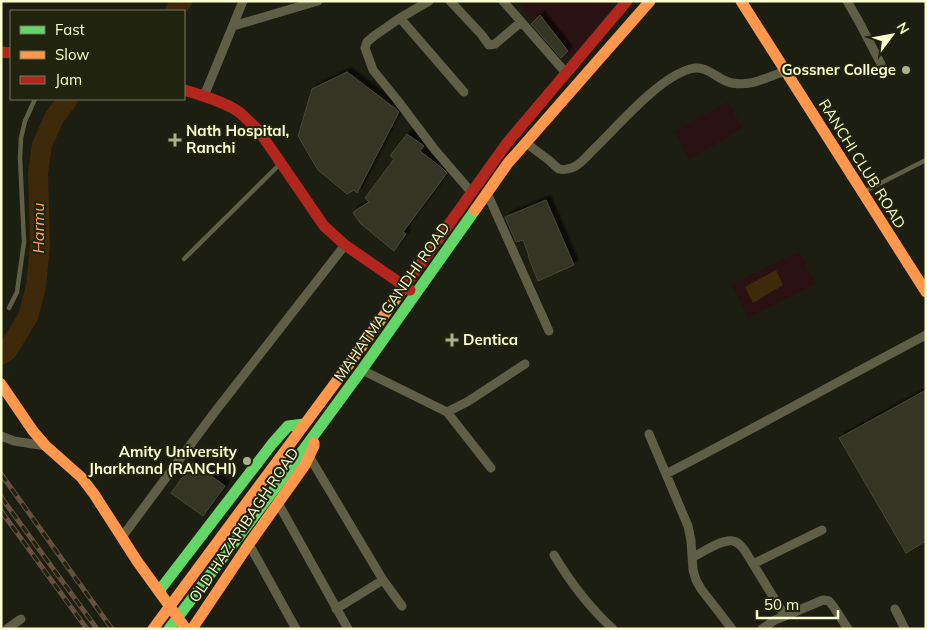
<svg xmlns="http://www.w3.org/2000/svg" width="927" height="630" viewBox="0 0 927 630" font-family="Mulish,sans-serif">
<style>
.green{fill:#2b1212}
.water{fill:#3e290a}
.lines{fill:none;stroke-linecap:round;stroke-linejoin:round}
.river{stroke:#3e290a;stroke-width:20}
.building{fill:#343627;stroke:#464934;filter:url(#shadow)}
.lane{stroke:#5f5f47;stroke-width:4.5}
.street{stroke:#5f5f47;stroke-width:9}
.fast{stroke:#63d668;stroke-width:11}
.slow{stroke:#ff974d;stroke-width:11}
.jam{stroke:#b3261e;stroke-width:11}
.rail-casing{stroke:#675040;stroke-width:5}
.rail{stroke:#20230d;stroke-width:3;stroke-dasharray:9;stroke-linecap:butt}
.poi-dot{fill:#adb08e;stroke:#20230d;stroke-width:2}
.labels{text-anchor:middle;stroke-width:4;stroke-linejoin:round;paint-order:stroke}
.poi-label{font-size:15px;font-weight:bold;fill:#fbffd0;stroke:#20230d;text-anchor:end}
.street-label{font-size:15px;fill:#fbffd0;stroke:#20230d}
.water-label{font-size:16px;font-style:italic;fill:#ffa35e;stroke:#20230d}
</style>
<defs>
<filter id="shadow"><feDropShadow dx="4.5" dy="-4.5" stdDeviation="1" flood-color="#0009"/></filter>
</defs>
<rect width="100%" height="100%" fill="#1c1e12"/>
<path class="green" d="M 517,1 L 617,1 L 570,59 Z
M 728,102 L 742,128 L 689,160 L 675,131 Z
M 799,252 L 816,284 L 748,318 L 732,284 Z"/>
<path class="water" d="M 776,270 L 783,285 L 753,303 L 745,287 Z"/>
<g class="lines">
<path class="river" d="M 175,11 L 182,1
M 1,355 L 7,351 L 28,317 L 36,286 L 40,246 L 38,173 L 42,145 L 54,118 L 68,99"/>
</g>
<path class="building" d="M 540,15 L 568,51 L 561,58 L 531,24 Z
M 347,72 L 396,109 L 399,112 L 357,193 L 354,190 L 347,194 L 318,170 L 298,136 L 312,89 Z
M 407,134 L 424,146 L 420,151 L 443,169 L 447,173 L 403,232 L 406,234 L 394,251 L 361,224 L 353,213 L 356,210 L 369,202 L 365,198 L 394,159 L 390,156 Z
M 546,200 L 574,265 L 538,281 L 528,256 L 529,256 L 523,240 L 516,242 L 505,217 Z
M 926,390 L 926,541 L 906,553 L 839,438 Z
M 193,463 L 225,486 L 203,516 L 171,493 Z"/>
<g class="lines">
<path class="lane" d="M 865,191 L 926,160
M 184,259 L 280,164
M 9,308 L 17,292 L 24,242 L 20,158 L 21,138 L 25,121 L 35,99"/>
<path class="street" d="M 429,1 L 400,18 L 464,92
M 450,1 L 481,34 L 489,45 L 495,44 L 521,22
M 503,1 L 566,73
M 847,1 L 858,20 L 881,64
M 400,18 L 374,36 L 367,42 L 365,48 L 373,70 L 398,101 L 435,150 L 472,193
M 233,26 L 318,1
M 204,96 L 243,1
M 526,143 C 534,149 542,155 550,161 C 552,163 556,167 559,169 C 563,170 570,169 574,167 C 581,164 588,155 594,149 C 618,126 658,78 690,69 C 708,64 716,80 732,83 C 753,87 768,76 787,71
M 487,193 L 549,331
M 361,371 L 368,373 L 447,412 L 467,402 L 525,364
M 447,412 L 491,468
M 649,434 L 688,526 L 691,541 L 693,570 L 696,580 L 701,589 L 732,629
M 1,436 L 14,441 L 46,446
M 309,456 L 383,580 L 402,606
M 666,474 C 753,429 839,381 926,335
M 278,503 L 348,629
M 122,537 L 214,413 L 345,245
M 249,544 L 296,629
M 554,555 C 570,582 589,607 613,629
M 693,557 C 703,552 722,539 733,541 C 739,542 742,547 745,551 L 785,616 L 775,620 L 762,629
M 753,564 L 822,530
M 336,609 L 383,580
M 895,609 L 905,629
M 785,616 L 823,600 L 829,601 L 833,606 L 848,629
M 7,629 L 21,619"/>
<path class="fast" d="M 159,591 L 272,444 L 288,426 L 304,424
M 169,629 L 276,487 L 361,371 L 475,210"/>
<path class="slow" d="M 741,1 L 926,292
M 475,210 L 508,163 L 650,1
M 1,384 L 33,431 L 46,446 L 81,477 L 94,494 L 137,561 L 186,629
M 153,629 L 350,363 L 402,290
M 192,629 L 249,544 L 305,465 L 314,446 L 314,443"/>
<path class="jam" d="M 1,52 L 11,53
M 184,90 C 201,95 225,102 239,112 C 246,118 252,124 259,131 L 324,226 L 345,245 L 410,290
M 402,290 L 507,143 L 627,1"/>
<defs>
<path id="rail" d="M 1,474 L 112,629
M 1,497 L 97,629
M 1,511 L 87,629"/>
</defs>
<use href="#rail" class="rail-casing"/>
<use href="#rail" class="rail"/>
</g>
<g class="poi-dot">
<circle cx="906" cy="70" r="5"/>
<path d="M172.5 132.5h5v5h5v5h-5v5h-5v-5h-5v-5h5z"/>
<path d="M449.5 332.5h5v5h5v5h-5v5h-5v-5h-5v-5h5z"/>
<circle cx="247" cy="461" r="5"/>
</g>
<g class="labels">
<g class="poi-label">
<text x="896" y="75">Gossner College</text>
<text x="186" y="136" text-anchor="start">Nath Hospital,<tspan x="186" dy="17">Ranchi</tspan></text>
<text x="463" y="345" text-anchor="start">Dentica</text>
<text x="237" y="457">Amity University<tspan x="237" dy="17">Jharkhand (RANCHI)</tspan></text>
</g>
<g class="street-label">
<text transform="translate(862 164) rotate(58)" y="5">RANCHI CLUB ROAD</text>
<text transform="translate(392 302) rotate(-55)" y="5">MAHATMA GANDHI ROAD</text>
<text transform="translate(244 525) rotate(-56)" y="5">OLD HAZARIBAGH ROAD</text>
</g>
<g class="water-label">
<text transform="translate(38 228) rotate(-90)" y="6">Harmu</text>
</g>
</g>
<rect width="927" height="630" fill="none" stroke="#fbffd0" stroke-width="5"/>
<rect x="10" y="10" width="175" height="90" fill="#20230d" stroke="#787b5b"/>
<rect x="20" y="26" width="25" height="8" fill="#63d668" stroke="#787b5b"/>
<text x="55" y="35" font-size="15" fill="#fbffd0">Fast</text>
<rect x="20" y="51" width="25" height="8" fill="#ff974d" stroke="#787b5b"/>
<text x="55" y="60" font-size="15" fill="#fbffd0">Slow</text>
<rect x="20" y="76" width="25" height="8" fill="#b3261e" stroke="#787b5b"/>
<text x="55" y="85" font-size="15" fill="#fbffd0">Jam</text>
<g transform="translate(892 35) rotate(58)" stroke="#20230d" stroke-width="4" paint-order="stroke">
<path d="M0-4L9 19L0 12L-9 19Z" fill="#fbffd0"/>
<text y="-8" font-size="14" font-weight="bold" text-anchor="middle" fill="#fbffd0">N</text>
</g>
<path d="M757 610v8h81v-8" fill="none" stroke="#fbffd0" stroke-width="2.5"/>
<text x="764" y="610" font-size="15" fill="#fbffd0" stroke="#20230d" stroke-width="4" paint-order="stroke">50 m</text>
</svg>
